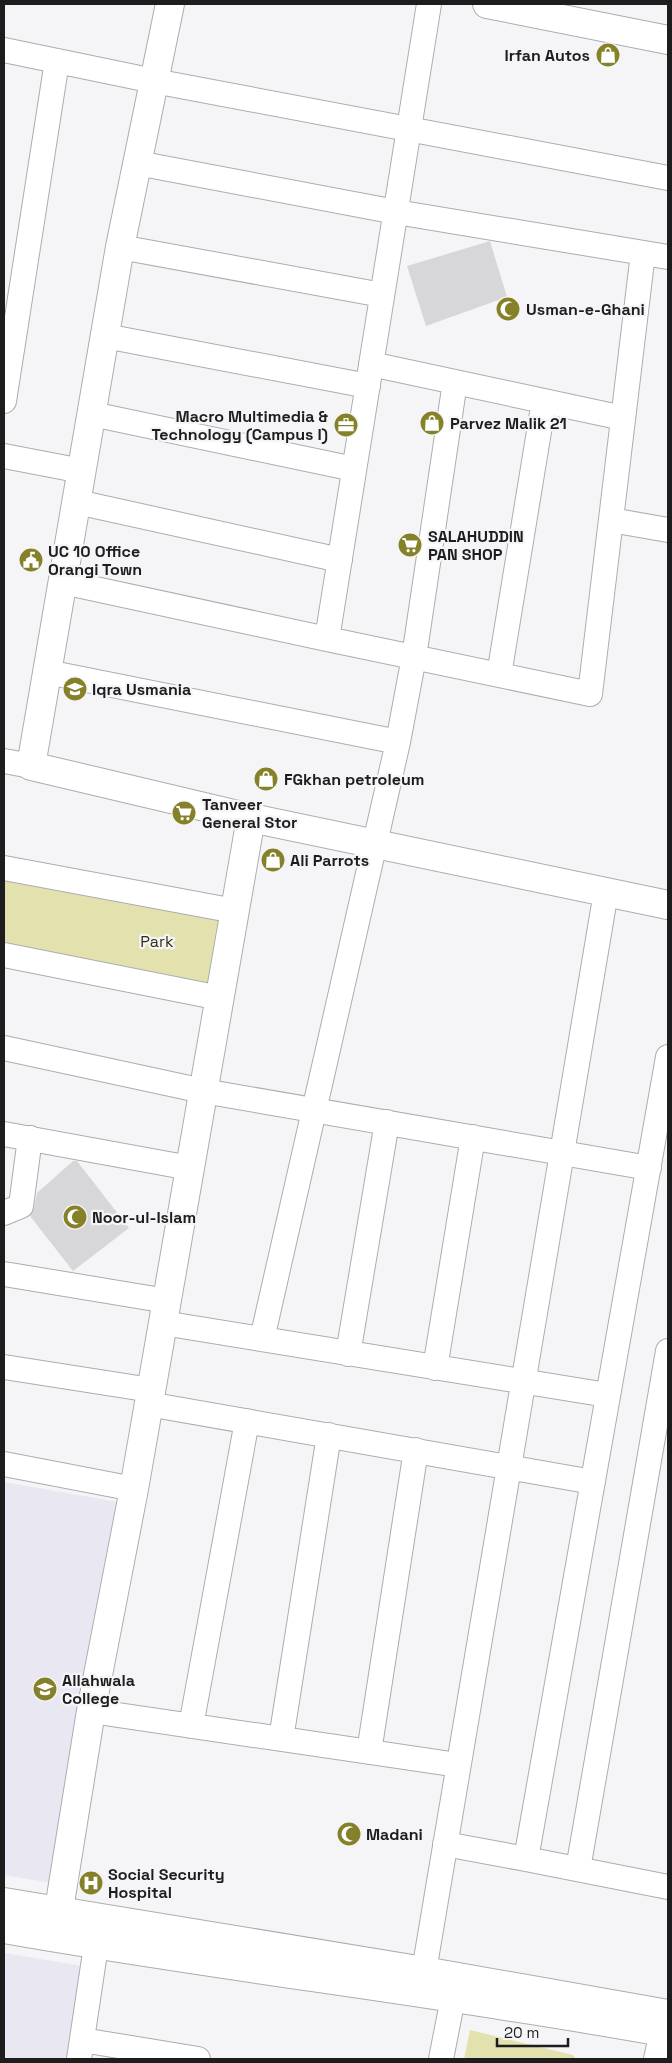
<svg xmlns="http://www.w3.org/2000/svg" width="672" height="2063" viewBox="0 0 672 2063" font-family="'Space Grotesk',sans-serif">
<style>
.built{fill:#e9e7f2}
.green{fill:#e3e2ae}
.building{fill:#d7d7da}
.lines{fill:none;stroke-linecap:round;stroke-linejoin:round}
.street-casing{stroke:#adadb0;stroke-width:26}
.secondary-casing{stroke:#adadb0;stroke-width:30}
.primary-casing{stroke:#adadb0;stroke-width:30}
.street{stroke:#fff;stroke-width:24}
.secondary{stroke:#fff;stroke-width:28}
.primary{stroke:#fff;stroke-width:28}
.labels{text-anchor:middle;stroke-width:4.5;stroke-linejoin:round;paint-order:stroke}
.poi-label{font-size:16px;font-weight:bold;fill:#1d1d1e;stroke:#f5f4f7;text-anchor:start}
.park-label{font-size:16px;fill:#31300e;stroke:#f5f4f7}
</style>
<rect width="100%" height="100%" fill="#f5f4f7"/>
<path class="built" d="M 4,1482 L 118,1502 L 52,1883 L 4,1875 Z
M 4,1953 L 82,1966 L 67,2059 L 4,2059 Z"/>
<path class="green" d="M 4,868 L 235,911 L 220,998 L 4,955 Z
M 470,2030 L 573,2055 L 576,2059 L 464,2059 Z"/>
<path class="building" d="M 490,241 L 507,297 L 426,326 L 407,266 Z
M 73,1161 L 77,1161 L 129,1228 L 73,1271 L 30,1216 L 34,1208 L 37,1193 Z"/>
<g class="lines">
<defs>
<path id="street" d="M 4,50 L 154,81 L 668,178
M 137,163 L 396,212 L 668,257
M 120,247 L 382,295
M 105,336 L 368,386
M 371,364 L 623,418
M 4,401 L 57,61
M 92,414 L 354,469
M 4,456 L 82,471
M 77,502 L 340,560
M 611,520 L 668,530
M 63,582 L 327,639 L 429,4
M 327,639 L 590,694 L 643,253
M 47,672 L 398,742
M 499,675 L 544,401
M 4,761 L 31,766
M 4,868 L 235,911
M 4,955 L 220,998
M 4,1048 L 203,1091 L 649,1168
M 4,1134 L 190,1168
M 4,1213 L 21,1206 L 30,1138
M 4,1274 L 167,1301
M 163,1323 L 607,1395
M 262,1339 L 398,742 L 414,657 L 455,382
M 348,1354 L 387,1122
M 4,1367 L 151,1390
M 435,1368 L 473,1137
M 148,1404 L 593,1482
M 4,1464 L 134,1489
M 91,1711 L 458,1765
M 191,1726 L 247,1421
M 281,1739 L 329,1435
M 369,1752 L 416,1450
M 445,1844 L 526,1859 L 668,1057
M 526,1859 L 668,1887
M 578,1869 L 668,1351
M 424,1971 L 606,892
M 82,2040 L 198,2059
M 79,2059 L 99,1926
M 441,2059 L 453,1998"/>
<path id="secondary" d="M 170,4 L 120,247 L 31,766 L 251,818 L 668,905
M 487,4 L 668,40
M 55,1934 L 91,1711 L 134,1489 L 251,818
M 658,2059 L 664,2032"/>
<path id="primary" d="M 4,1902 L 424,1971 L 668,2014
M 4,1929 C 225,1968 448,1993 668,2033"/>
</defs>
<use href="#street" class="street-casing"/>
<use href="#secondary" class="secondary-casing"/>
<use href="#primary" class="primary-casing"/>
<use href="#street" class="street"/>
<use href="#secondary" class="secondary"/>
<use href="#primary" class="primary"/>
</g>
<defs>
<symbol id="shop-disc" viewBox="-11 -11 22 22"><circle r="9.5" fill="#858129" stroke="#f5f4f7"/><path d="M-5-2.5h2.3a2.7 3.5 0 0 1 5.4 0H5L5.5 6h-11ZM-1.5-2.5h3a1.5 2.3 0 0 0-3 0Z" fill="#fff"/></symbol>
<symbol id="mosque-disc" viewBox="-11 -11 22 22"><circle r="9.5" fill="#858129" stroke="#f5f4f7"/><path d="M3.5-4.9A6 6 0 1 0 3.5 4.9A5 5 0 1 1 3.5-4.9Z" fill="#fff"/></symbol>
<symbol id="office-disc" viewBox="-11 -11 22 22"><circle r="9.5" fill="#858129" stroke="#f5f4f7"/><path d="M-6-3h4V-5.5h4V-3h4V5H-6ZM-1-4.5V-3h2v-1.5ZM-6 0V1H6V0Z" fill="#fff"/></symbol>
<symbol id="supermarket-disc" viewBox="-11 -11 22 22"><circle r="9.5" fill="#858129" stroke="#f5f4f7"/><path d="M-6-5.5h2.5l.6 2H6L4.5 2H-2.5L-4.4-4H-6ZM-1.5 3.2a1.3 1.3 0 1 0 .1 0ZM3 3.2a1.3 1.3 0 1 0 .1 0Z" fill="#fff"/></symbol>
<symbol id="civic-disc" viewBox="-11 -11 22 22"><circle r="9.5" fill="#858129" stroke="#f5f4f7"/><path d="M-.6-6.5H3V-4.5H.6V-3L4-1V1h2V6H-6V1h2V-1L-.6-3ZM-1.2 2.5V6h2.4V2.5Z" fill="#fff"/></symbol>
<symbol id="school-disc" viewBox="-11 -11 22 22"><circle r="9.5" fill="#858129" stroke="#f5f4f7"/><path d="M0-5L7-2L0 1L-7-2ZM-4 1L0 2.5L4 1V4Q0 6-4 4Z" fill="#fff"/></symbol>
<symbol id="university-disc" viewBox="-11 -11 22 22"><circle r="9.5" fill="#858129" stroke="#f5f4f7"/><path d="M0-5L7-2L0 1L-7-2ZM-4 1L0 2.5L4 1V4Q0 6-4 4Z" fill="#fff"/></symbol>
<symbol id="hospital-disc" viewBox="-11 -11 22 22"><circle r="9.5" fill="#858129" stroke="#f5f4f7"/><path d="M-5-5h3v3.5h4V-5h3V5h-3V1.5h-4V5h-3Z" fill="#fff"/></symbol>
</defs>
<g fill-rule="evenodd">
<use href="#shop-disc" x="594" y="41" width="28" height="28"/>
<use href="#mosque-disc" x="494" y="295" width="28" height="28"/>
<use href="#shop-disc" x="418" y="409" width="28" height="28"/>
<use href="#office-disc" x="332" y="411" width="28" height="28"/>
<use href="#supermarket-disc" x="396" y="531" width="28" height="28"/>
<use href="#civic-disc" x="17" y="546" width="28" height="28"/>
<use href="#school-disc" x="61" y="675" width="28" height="28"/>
<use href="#shop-disc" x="252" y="765" width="28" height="28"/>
<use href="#supermarket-disc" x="170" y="799" width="28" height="28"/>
<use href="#shop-disc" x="259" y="846" width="28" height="28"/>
<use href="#mosque-disc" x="61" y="1203" width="28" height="28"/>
<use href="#university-disc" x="31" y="1675" width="28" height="28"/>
<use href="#mosque-disc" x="335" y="1820" width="28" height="28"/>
<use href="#hospital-disc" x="77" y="1869" width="28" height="28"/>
</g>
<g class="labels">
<g class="poi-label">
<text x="590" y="61" text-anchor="end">Irfan Autos</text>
<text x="526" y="315">Usman-e-Ghani</text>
<text x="328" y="422" text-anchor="end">Macro Multimedia &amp;<tspan x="328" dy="18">Technology (Campus I)</tspan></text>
<text x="450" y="429">Parvez Malik 21</text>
<text x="428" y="542">SALAHUDDIN<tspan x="428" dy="18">PAN SHOP</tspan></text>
<text x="48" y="557">UC 10 Office<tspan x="48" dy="18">Orangi Town</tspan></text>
<text x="92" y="695">Iqra Usmania</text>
<text x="284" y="785">FGkhan petroleum</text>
<text x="202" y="810">Tanveer<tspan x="202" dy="18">General Stor</tspan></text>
<text x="290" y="866">Ali Parrots</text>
<text x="92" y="1223">Noor-ul-Islam</text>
<text x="62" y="1686">Allahwala<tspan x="62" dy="18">College</tspan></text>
<text x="366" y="1840">Madani</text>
<text x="108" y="1880">Social Security<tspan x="108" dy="18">Hospital</tspan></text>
</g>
<g class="park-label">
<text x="157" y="947">Park</text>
</g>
</g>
<rect width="672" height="2063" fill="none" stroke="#1d1d1e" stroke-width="10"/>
<path d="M497 2038v8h71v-8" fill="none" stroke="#1d1d1e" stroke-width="2.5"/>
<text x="504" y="2038" font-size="15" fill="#1d1d1e" stroke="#f5f4f7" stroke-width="4" paint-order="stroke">20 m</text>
</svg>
